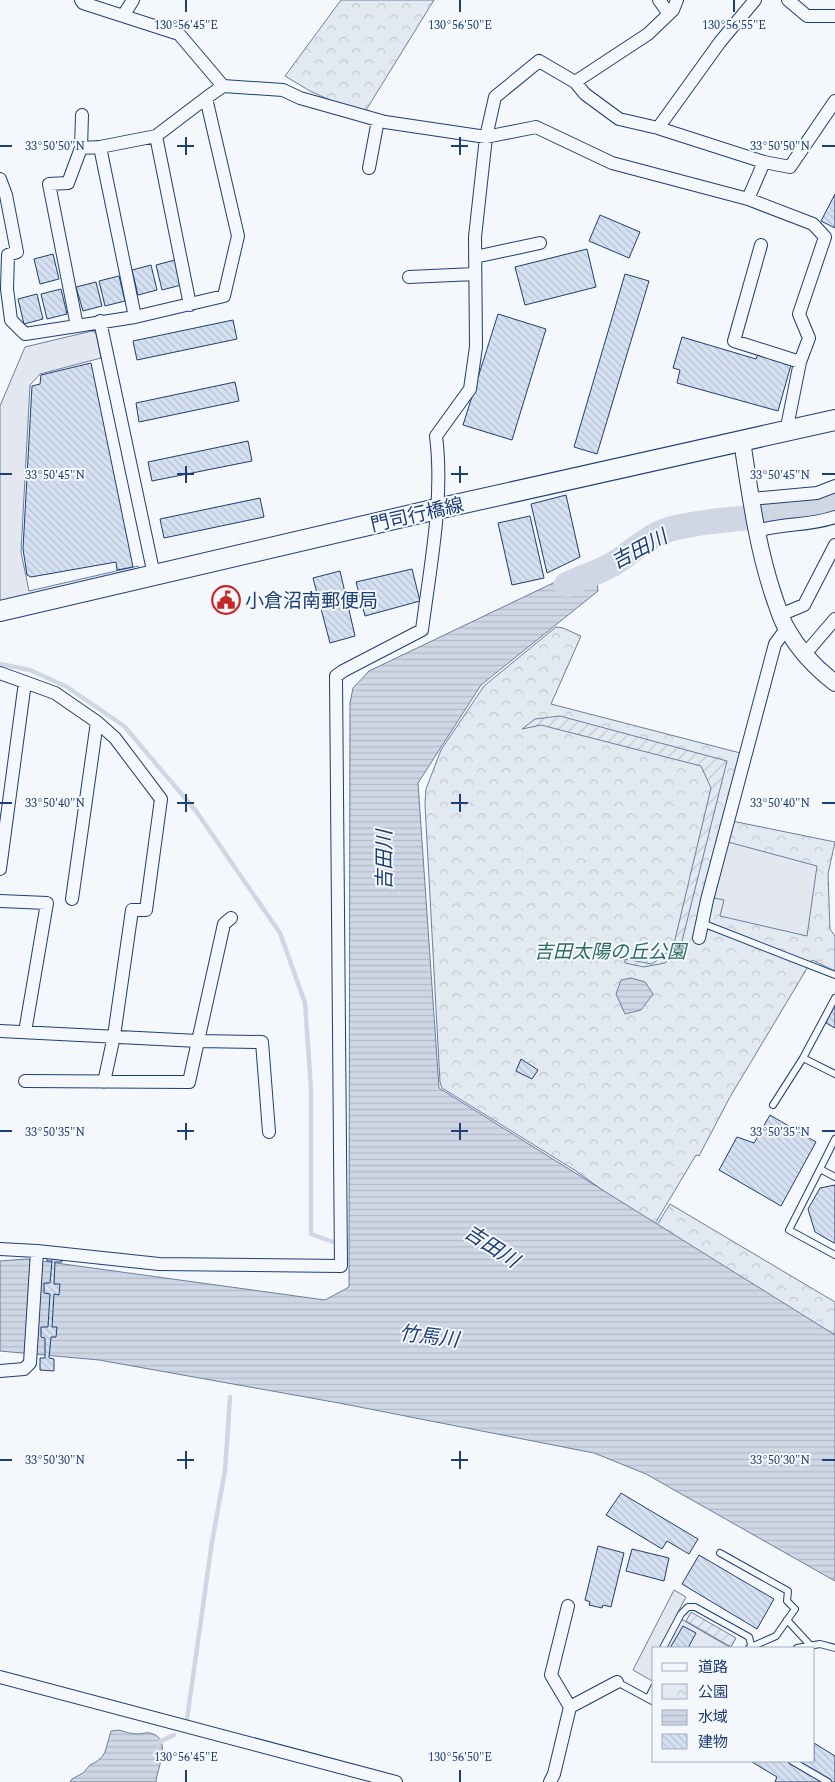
<svg xmlns="http://www.w3.org/2000/svg" width="835" height="1782" viewBox="0 0 835 1782" font-family="Spectral,'Noto Sans JP',serif">
<style>
.park{fill:url(#park-crowns);stroke:#687fa3}
.garden{fill:url(#garden-furrows);stroke:#687fa3}
.parking{fill:#e3e8f0;stroke:#687fa3}
.water{fill:url(#water-rules);stroke:#687fa3}
.lines{fill:none;stroke-linecap:round;stroke-linejoin:round}
.stream{stroke:#cfd7e4;stroke-width:4.5}
.river{stroke:#cfd7e4;stroke-width:25}
.building{fill:url(#building-back-hatch);stroke:#1d3f73}
.service-casing{stroke:#1d3f73;stroke-width:8}
.minor-casing{stroke:#1d3f73;stroke-width:14}
.tertiary-casing{stroke:#1d3f73;stroke-width:18}
.primary-casing{stroke:#1d3f73;stroke-width:22}
.service{stroke:#f4f7fb;stroke-width:6}
.minor{stroke:#f4f7fb;stroke-width:12}
.tertiary{stroke:#f4f7fb;stroke-width:16}
.primary{stroke:#f4f7fb;stroke-width:20}
.ticks{fill:none;stroke:#1d3f73;stroke-width:2}
.labels{text-anchor:middle;stroke-width:4;stroke-linejoin:round;paint-order:stroke}
.street-label{font-size:19px;fill:#1d3f73;stroke:#f4f7fb}
.poi-label{font-size:19px;fill:#1d3f73;stroke:#f4f7fb;text-anchor:start}
.park-label{font-size:19px;font-style:italic;fill:#2c6c60;stroke:#f4f7fb}
.water-label{font-size:20px;font-style:italic;fill:#1d3f73;stroke:#f4f7fb}
.ticks-label{font-size:12px;text-anchor:middle;fill:#1d3f73;stroke:#f4f7fb;stroke-width:4;stroke-linejoin:round;paint-order:stroke}
</style>
<defs>
<pattern id="park-crowns" width="20" height="18" patternUnits="userSpaceOnUse" patternTransform="scale(1.25)"><rect width="20" height="18" fill="#e3e9f0"/><path d="M2 6a3 3 0 1 1 6 0M12 15a3 3 0 1 1 6 0" fill="none" stroke="#c2c9d1"/></pattern>
<pattern id="garden-furrows" width="10" height="10" patternUnits="userSpaceOnUse" patternTransform="scale(1.25)"><rect width="10" height="10" fill="#e3e9f0"/><path d="M-1 1l2-2M0 10L10 0M9 11l2-2" fill="none" stroke="#c2c9d1"/></pattern>
<pattern id="water-rules" width="6" height="5" patternUnits="userSpaceOnUse" patternTransform="scale(1.25)"><rect width="6" height="5" fill="#cfd7e4"/><path d="M0 2.5h6" fill="none" stroke="#b1bac7"/></pattern>
<pattern id="building-back-hatch" width="6" height="6" patternUnits="userSpaceOnUse" patternTransform="scale(1.25)"><rect width="6" height="6" fill="#d5e0f0"/><path d="M-1 5l2 2M0 0l6 6M5-1l2 2" fill="none" stroke="#b6c1d1"/></pattern>
</defs>
<rect width="100%" height="100%" fill="#f4f7fb"/>
<path class="park" d="M 341,0 L 434,0 L 363,115 L 310,91 L 285,76 Z
M 556,627 L 563,628 L 581,636 L 551,704 L 748,755 L 732,821 L 835,842 L 828,874 L 830,929 L 835,936 L 835,971 L 812,960 L 730,1097 L 699,1156 L 696,1155 L 653,1227 L 576,1171 L 442,1088 L 440,1082 L 425,804 L 426,789 L 441,750 L 484,686 Z
M 670,1204 L 835,1302 L 835,1335 L 655,1228 Z"/>
<path class="garden" d="M 560,716 L 727,761 L 681,945 L 665,963 L 644,967 L 625,963 L 625,959 L 652,964 L 673,948 L 711,788 L 701,766 L 541,725 L 522,729 L 535,719 Z
M 691,1612 L 736,1638 L 731,1647 L 686,1621 Z"/>
<path class="parking" d="M 92,331 L 96,333 L 101,358 L 40,374 L 30,385 L 21,552 L 29,591 L 138,566 L 139,568 L 0,601 L 0,406 L 25,347 Z
M 728,842 L 817,866 L 807,936 L 720,916 L 724,900 L 714,898 Z
M 674,1590 L 686,1597 L 676,1616 L 731,1648 L 654,1648 L 654,1682 L 633,1670 Z"/>
<path class="water" d="M 595,563 L 598,591 L 481,685 L 418,783 L 439,1088 L 835,1335 L 835,1581 L 646,1474 L 594,1453 L 339,1403 L 99,1360 L 0,1351 L 0,1261 L 27,1259 L 325,1300 L 349,1287 L 350,703 L 353,688 L 369,671 Z
M 631,978 L 645,982 L 653,994 L 641,1010 L 625,1014 L 616,994 L 621,980 Z
M 119,1730 C 125,1732 132,1734 138,1734 C 142,1734 146,1732 150,1733 C 173,1738 157,1768 156,1782 L 70,1782 L 72,1779 L 83,1773 L 90,1765 L 96,1762 L 102,1757 L 105,1752 L 111,1731 Z"/>
<g class="lines">
<path class="stream" d="M 0,664 L 30,670 L 67,687 L 124,726 L 196,811 L 280,933 L 305,1003 L 311,1088 L 311,1234 L 336,1243
M 187,1719 L 212,1542 L 225,1471 L 230,1397
M 158,1745 L 161,1741 L 174,1735"/>
<path class="river" d="M 566,585 C 582,577 600,572 615,563 C 634,551 651,533 674,528 C 701,522 730,519 758,517 C 784,514 812,519 835,501"/>
</g>
<path class="building" d="M 835,194 L 835,228 L 821,221 Z
M 600,215 L 640,232 L 629,258 L 589,241 Z
M 587,249 L 596,287 L 525,305 L 515,267 Z
M 53,254 L 59,279 L 40,284 L 34,259 Z
M 175,260 L 181,285 L 162,290 L 156,265 Z
M 151,265 L 157,290 L 138,295 L 132,270 Z
M 625,274 L 649,281 L 597,454 L 574,447 Z
M 119,276 L 125,301 L 105,306 L 99,281 Z
M 96,282 L 102,306 L 83,311 L 76,287 Z
M 61,289 L 67,314 L 47,319 L 41,294 Z
M 37,294 L 43,319 L 24,324 L 18,299 Z
M 498,314 L 546,329 L 512,440 L 463,425 Z
M 233,320 L 237,339 L 137,360 L 133,341 Z
M 682,337 L 756,359 L 759,352 L 791,365 L 778,411 L 677,383 L 680,370 L 673,368 Z
M 91,363 L 133,567 L 117,570 L 116,562 L 31,577 L 27,575 L 23,549 L 32,386 L 40,384 L 41,375 Z
M 235,382 L 239,401 L 139,422 L 136,403 Z
M 248,441 L 252,461 L 152,481 L 148,462 Z
M 566,495 L 580,557 L 547,573 L 531,504 Z
M 260,498 L 264,517 L 164,538 L 160,519 Z
M 530,516 L 544,578 L 512,585 L 498,523 Z
M 412,569 L 420,601 L 365,616 L 356,582 Z
M 340,571 L 355,636 L 330,643 L 313,578 Z
M 835,1003 L 835,1028 L 826,1023 Z
M 521,1059 L 538,1070 L 532,1079 L 516,1071 Z
M 770,1115 L 816,1142 L 781,1206 L 719,1170 L 737,1137 L 754,1143 Z
M 835,1185 L 835,1243 L 834,1243 L 815,1232 L 808,1209 L 820,1188 Z
M 47,1251 L 62,1252 L 62,1262 L 55,1262 L 54,1284 L 60,1284 L 59,1295 L 54,1294 L 52,1327 L 57,1327 L 56,1337 L 51,1337 L 49,1358 L 54,1359 L 54,1371 L 40,1370 L 40,1358 L 45,1358 L 45,1338 L 41,1337 L 41,1327 L 48,1327 L 50,1294 L 44,1293 L 44,1283 L 50,1283 L 52,1261 L 47,1261 Z
M 621,1493 L 698,1539 L 689,1554 L 667,1541 L 662,1549 L 606,1515 Z
M 598,1546 L 624,1553 L 611,1607 L 603,1605 L 602,1608 L 589,1605 L 590,1602 L 585,1600 Z
M 632,1549 L 669,1558 L 664,1581 L 626,1571 Z
M 699,1555 L 774,1599 L 757,1629 L 682,1584 Z
M 683,1626 L 696,1633 L 688,1648 L 670,1648 Z
M 814,1743 L 835,1756 L 835,1782 L 775,1782 L 777,1777 L 752,1762 L 753,1761 L 814,1761 Z"/>
<g class="lines">
<defs>
<path id="service" d="M 702,923 L 835,975
M 803,1058 L 835,1074
M 773,1105 L 803,1058 L 835,998
M 835,1139 L 820,1169 L 835,1177
M 820,1169 L 789,1230 L 835,1255
M 720,1553 L 788,1591 L 787,1601 L 795,1609 L 776,1636 L 749,1648
M 787,1620 L 811,1646
M 663,1648 L 681,1614 L 688,1607 L 695,1607 L 749,1637 L 752,1648
M 797,1648 L 820,1644 L 835,1648
M 617,1682 L 654,1702
M 648,1699 L 654,1687
M 792,1761 L 828,1782"/>
<path id="minor" d="M 81,0 L 83,3 L 179,34 L 223,86
M 659,0 L 669,14
M 755,0 L 720,42 L 658,128 L 764,162 L 790,167 L 835,101
M 788,0 L 807,16 L 835,16
M 123,16 L 133,0
M 575,82 L 585,94 L 619,119 L 658,128
M 156,136 L 190,305
M 81,148 L 82,115
M 369,168 L 378,120
M 0,179 L 6,195 L 17,252 L 8,255 L 7,289 L 11,320 L 25,334 L 135,317 L 224,296 L 238,236 L 206,98 L 223,86 L 283,90 L 300,98 L 385,122 L 486,137 L 536,127 L 612,163 L 748,199 L 813,224 L 825,237 L 799,314 L 809,338 L 800,362 L 786,432
M 748,199 L 764,162
M 761,245 L 734,341 L 800,362
M 475,257 L 540,243
M 409,277 L 475,274
M 135,317 L 100,147 L 156,136 L 206,98
M 100,321 L 154,575
M 77,326 L 49,184 L 68,183 L 81,148 L 100,147
M 751,499 L 817,493 L 835,486
M 757,531 C 782,523 810,526 835,517
M 780,615 L 804,605 L 835,545
M 805,654 L 835,619
M 0,673 L 55,693 L 97,722 L 115,738 L 161,799 L 146,910 L 132,910 L 114,1036 L 104,1082
M 0,869 L 25,682
M 72,899 L 97,722
M 0,901 L 47,903 L 25,1032
M 231,918 L 224,924 L 198,1041 L 262,1042 L 269,1132
M 699,938 L 707,900 L 775,644 L 786,629
M 0,1031 L 198,1041 L 189,1082 L 25,1081
M 0,1249 L 37,1251 L 159,1264 L 341,1266 L 336,676 L 343,671 L 422,630 C 430,567 444,499 436,436 L 470,389 L 476,347 L 475,237 L 486,137 L 495,97 L 539,61 L 575,82 L 648,34 L 673,10 L 677,0
M 0,1371 L 24,1369 L 30,1363 L 37,1251
M 568,1606 L 551,1675 L 570,1707
M 0,1677 L 396,1782
M 550,1782 L 554,1774 L 570,1707 L 617,1682"/>
<path id="tertiary" d="M 742,441 C 750,493 757,547 774,597 C 778,608 781,620 787,629 C 798,649 817,669 835,683"/>
<path id="primary" d="M 0,611 L 437,509 L 835,420"/>
</defs>
<use href="#service" class="service-casing"/>
<use href="#minor" class="minor-casing"/>
<use href="#tertiary" class="tertiary-casing"/>
<use href="#primary" class="primary-casing"/>
<use href="#service" class="service"/>
<use href="#minor" class="minor"/>
<use href="#tertiary" class="tertiary"/>
<use href="#primary" class="primary"/>
</g>
<path class="ticks" d="M 186,0 L 186,12M 460,0 L 460,12M 734,0 L 734,12M 186,137 L 186,155M 460,137 L 460,155M 0,146 L 12,146M 177,146 L 194,146M 451,146 L 468,146M 822,146 L 835,146M 186,466 L 186,483M 460,466 L 460,483M 0,474 L 12,474M 177,474 L 194,474M 451,474 L 468,474M 822,474 L 835,474M 186,794 L 186,812M 460,794 L 460,812M 0,803 L 12,803M 177,803 L 194,803M 451,803 L 468,803M 822,803 L 835,803M 186,1123 L 186,1140M 460,1123 L 460,1140M 0,1131 L 12,1131M 177,1131 L 194,1131M 451,1131 L 468,1131M 822,1131 L 835,1131M 186,1451 L 186,1469M 460,1451 L 460,1469M 0,1460 L 12,1460M 177,1460 L 194,1460M 451,1460 L 468,1460M 822,1460 L 835,1460M 186,1770 L 186,1782M 460,1770 L 460,1782"/>
<defs>
<symbol id="civic-ring" viewBox="-11 -11 22 22"><circle r="9.5" fill="#f4f7fb" stroke="#c62828" stroke-width="1.5"/><path d="M-.6-6.5H3V-4.5H.6V-3L4-1V1h2V6H-6V1h2V-1L-.6-3ZM-1.2 2.5V6h2.4V2.5Z" fill="#c62828"/></symbol>
</defs>
<g fill-rule="evenodd">
<use href="#civic-ring" x="210" y="584" width="32" height="32"/>
</g>
<g class="labels">
<g class="street-label">
<text transform="translate(417 514) rotate(-13)" y="7">門司行橋線</text>
</g>
<g class="poi-label">
<text x="245" y="607">小倉沼南郵便局</text>
</g>
<g class="park-label">
<text x="610" y="958">吉田太陽の丘公園</text>
</g>
<g class="water-label">
<text transform="translate(639 549) rotate(-28)" y="7">吉田川</text>
<text transform="translate(384 860) rotate(-90)" y="7">吉田川</text>
<text transform="translate(492 1246) rotate(33)" y="7">吉田川</text>
<text transform="translate(429 1336) rotate(7)" y="7">竹馬川</text>
</g>
</g>
<g class="ticks-label">
<text x="186" y="29">130°56'45"E</text>
<text x="460" y="29">130°56'50"E</text>
<text x="734" y="29">130°56'55"E</text>
<text x="55" y="150">33°50'50"N</text>
<text x="780" y="150">33°50'50"N</text>
<text x="55" y="479">33°50'45"N</text>
<text x="780" y="479">33°50'45"N</text>
<text x="55" y="807">33°50'40"N</text>
<text x="780" y="807">33°50'40"N</text>
<text x="55" y="1136">33°50'35"N</text>
<text x="780" y="1136">33°50'35"N</text>
<text x="55" y="1464">33°50'30"N</text>
<text x="780" y="1464">33°50'30"N</text>
<text x="186" y="1761">130°56'45"E</text>
<text x="460" y="1761">130°56'50"E</text>
</g>
<rect x="652" y="1647" width="162" height="115" fill="#f4f7fb" stroke="#9eadc5"/>
<rect x="662" y="1663" width="25" height="8" fill="#f4f7fb" stroke="#9eadc5"/>
<text x="698" y="1672" font-size="15" fill="#1d3f73">道路</text>
<rect x="662" y="1684" width="25" height="15" fill="url(#park-crowns)" stroke="#9eadc5"/>
<text x="698" y="1697" font-size="15" fill="#1d3f73">公園</text>
<rect x="662" y="1710" width="25" height="15" fill="url(#water-rules)" stroke="#9eadc5"/>
<text x="698" y="1722" font-size="15" fill="#1d3f73">水域</text>
<rect x="662" y="1734" width="25" height="15" fill="url(#building-back-hatch)" stroke="#9eadc5"/>
<text x="698" y="1747" font-size="15" fill="#1d3f73">建物</text>
</svg>
